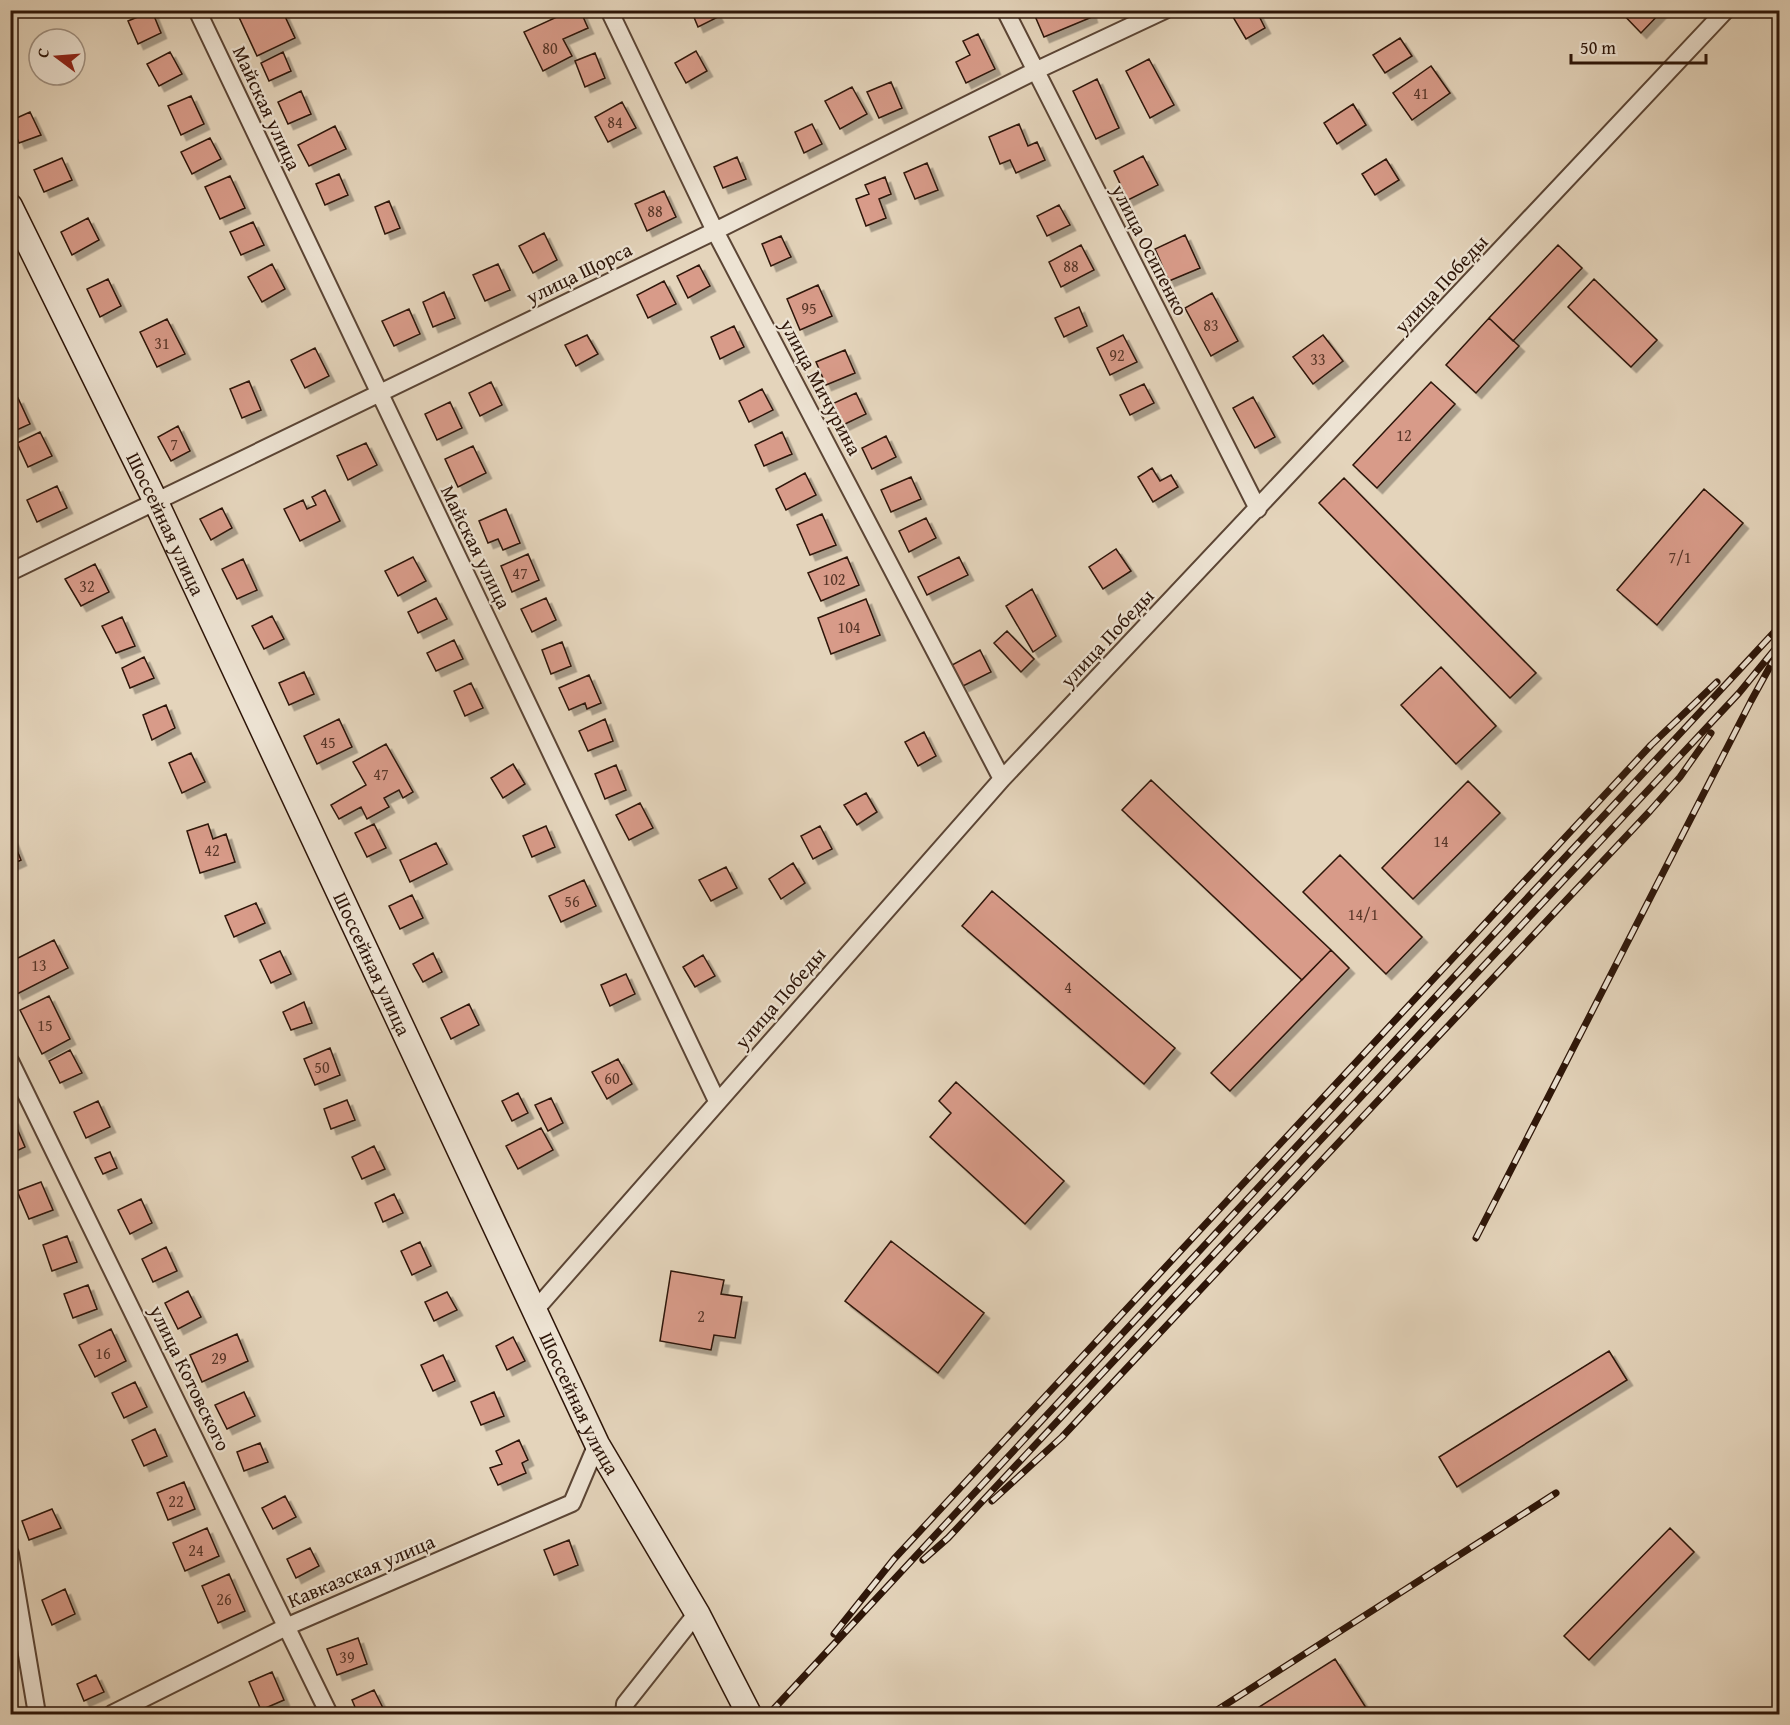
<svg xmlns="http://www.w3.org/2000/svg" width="1790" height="1725" viewBox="0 0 1790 1725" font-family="'Gentium Book Plus',serif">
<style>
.building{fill:#d89b89;stroke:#2d1508;stroke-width:1.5;filter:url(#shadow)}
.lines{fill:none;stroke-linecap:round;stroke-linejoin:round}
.street-casing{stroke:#5b4535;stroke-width:20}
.secondary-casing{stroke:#2d1508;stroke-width:27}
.street{stroke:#ede3d3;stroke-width:16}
.secondary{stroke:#ede3d3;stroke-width:24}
.rail-casing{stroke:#2d1508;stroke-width:7}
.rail{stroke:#ede3d3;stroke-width:4.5;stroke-dasharray:14;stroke-linecap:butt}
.labels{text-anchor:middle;stroke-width:4.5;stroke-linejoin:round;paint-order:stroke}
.number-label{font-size:16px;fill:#583628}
.street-label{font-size:20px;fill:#2d1508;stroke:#ede3d3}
</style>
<defs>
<filter id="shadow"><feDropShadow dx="5.5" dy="5.5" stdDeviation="0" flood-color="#0004"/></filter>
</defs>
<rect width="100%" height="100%" fill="#e4d4bb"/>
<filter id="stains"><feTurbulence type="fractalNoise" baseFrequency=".00333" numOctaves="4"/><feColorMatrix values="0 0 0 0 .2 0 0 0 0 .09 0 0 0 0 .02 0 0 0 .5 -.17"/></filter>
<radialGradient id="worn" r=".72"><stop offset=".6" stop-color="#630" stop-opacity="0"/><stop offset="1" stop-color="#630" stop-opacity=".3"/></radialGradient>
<path class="building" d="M 248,10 L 282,10 L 295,38 L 257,56 L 238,15 Z
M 572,10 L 580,10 L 588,28 L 563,39 L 572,56 L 543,71 L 524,32 Z
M 691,10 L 714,10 L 718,17 L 698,27 Z
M 1047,10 L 1090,10 L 1092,17 L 1044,37 L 1035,16 Z
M 1256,10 L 1265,28 L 1246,39 L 1230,12 Z
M 1619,10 L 1663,10 L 1641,33 Z
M 152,11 L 161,33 L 138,44 L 128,21 Z
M 978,34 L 995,69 L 966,83 L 956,62 L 970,55 L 963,41 Z
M 1400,38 L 1412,56 L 1385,73 L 1373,55 Z
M 696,51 L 707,71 L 686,83 L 675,63 Z
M 170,52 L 182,74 L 159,86 L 147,64 Z
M 283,52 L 291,71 L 269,81 L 261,63 Z
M 595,53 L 605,78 L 585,87 L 575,61 Z
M 1149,59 L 1174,105 L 1150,118 L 1126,71 Z
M 1431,66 L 1450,93 L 1412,120 L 1393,93 Z
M 1097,79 L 1119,128 L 1096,139 L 1073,91 Z
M 891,82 L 902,108 L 879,118 L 867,92 Z
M 852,87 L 867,114 L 840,129 L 825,101 Z
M 301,91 L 311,114 L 288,124 L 278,102 Z
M 191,96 L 204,124 L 181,135 L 168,106 Z
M 622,102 L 636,128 L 608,142 L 595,117 Z
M 1353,104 L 1366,125 L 1337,144 L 1324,123 Z
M 30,112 L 41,135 L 19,143 L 10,121 Z
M 812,124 L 822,144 L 804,153 L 795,132 Z
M 1019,124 L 1028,146 L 1037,142 L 1045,160 L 1016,173 L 1010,160 L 1000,164 L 989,137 Z
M 335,126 L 346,149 L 309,166 L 298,145 Z
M 210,138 L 221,159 L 192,174 L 181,152 Z
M 1143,156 L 1158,185 L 1128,200 L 1114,171 Z
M 737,157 L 746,179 L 723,188 L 714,167 Z
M 62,158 L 72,180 L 44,192 L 34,170 Z
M 1386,159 L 1399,180 L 1375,195 L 1362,174 Z
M 927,163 L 938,190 L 915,199 L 904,173 Z
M 339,174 L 348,195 L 325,205 L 316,184 Z
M 230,176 L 245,208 L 220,219 L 205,187 Z
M 885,177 L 891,194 L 879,199 L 886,218 L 866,226 L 856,199 L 869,194 L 865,185 Z
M 664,191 L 676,217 L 647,231 L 635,204 Z
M 389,201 L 400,228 L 385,234 L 375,207 Z
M 1059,205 L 1070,225 L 1047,236 L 1037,216 Z
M 88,218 L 99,240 L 72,255 L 61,232 Z
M 253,222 L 264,245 L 241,255 L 230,232 Z
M 544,233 L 557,260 L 533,273 L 519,246 Z
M 1185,235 L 1200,268 L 1169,281 L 1155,249 Z
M 781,236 L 791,257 L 771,266 L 762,244 Z
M 1081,245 L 1094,270 L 1061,287 L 1049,262 Z
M 1558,245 L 1582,268 L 1513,341 L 1489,318 Z
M 272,264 L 285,289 L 262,302 L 248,277 Z
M 498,264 L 510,290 L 485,301 L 473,275 Z
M 699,265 L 710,286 L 688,298 L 677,276 Z
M 108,279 L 121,306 L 100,317 L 87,289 Z
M 1594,279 L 1657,340 L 1631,367 L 1568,307 Z
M 664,281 L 676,304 L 648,318 L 637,295 Z
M 818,285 L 832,316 L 800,330 L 787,299 Z
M 444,292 L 455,318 L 433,327 L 423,302 Z
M 1212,293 L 1238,341 L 1211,356 L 1185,308 Z
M 1079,307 L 1087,326 L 1064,337 L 1055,318 Z
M 409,309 L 420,334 L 394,346 L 382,321 Z
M 1489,318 L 1519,346 L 1476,393 L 1446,365 Z
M 167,319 L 185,354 L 157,367 L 140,332 Z
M 734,326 L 744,347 L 720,359 L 711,337 Z
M 587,335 L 598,354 L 576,366 L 565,345 Z
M 1123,335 L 1137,362 L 1110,375 L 1097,348 Z
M 1323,335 L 1343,361 L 1313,384 L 1293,357 Z
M 315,348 L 329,376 L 305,388 L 291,360 Z
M 845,350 L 855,373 L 826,385 L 816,362 Z
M 249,381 L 261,410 L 242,418 L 230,389 Z
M 491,382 L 502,405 L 480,416 L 469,393 Z
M 1431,382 L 1455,404 L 1377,488 L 1353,465 Z
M 1144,384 L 1154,403 L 1130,415 L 1120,395 Z
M 762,389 L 773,410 L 749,422 L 739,401 Z
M 856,393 L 866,414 L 843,425 L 832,404 Z
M 1253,397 L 1275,437 L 1255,448 L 1233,408 Z
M 18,398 L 30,424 L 10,433 L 10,401 Z
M 450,402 L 462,428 L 437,440 L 425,414 Z
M 178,426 L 190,451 L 171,461 L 158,437 Z
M 40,432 L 52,456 L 28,467 L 17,443 Z
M 782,432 L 792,454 L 764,466 L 755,445 Z
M 886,436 L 896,457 L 872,469 L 862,448 Z
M 366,443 L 377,465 L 348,480 L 337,456 Z
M 473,446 L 486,473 L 458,487 L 445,459 Z
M 1152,468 L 1160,481 L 1171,475 L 1178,487 L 1153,502 L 1138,477 Z
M 805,473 L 816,495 L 786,510 L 776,489 Z
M 911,477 L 921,499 L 891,512 L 881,490 Z
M 1344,478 L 1536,673 L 1510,698 L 1319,503 Z
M 57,486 L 67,508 L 37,522 L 27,500 Z
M 1704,489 L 1743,523 L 1657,625 L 1617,590 Z
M 325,490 L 340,521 L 300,541 L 284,509 L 303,500 L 307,509 L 316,505 L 312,497 Z
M 222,508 L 232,528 L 211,540 L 200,519 Z
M 506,509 L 520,543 L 503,550 L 498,539 L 488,543 L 479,521 Z
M 822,514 L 836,545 L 810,555 L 797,525 Z
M 926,518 L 936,538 L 909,552 L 899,531 Z
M 1116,549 L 1131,571 L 1103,589 L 1089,567 Z
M 528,554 L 539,580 L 512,592 L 501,566 Z
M 413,557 L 426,581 L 398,596 L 385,571 Z
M 847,557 L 859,585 L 821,601 L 808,573 Z
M 959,557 L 968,575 L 927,595 L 918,577 Z
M 243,559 L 257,590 L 237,599 L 222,569 Z
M 95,564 L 109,592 L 81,606 L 65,579 Z
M 1032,589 L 1056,636 L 1033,652 L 1006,606 Z
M 436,598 L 447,619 L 418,633 L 408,612 Z
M 546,598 L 556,620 L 532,632 L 521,609 Z
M 866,599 L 880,635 L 831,654 L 818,618 Z
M 272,616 L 284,639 L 264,649 L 252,626 Z
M 122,617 L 135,646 L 116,653 L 102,626 Z
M 1007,631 L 1034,659 L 1021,672 L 994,643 Z
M 454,640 L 463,659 L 436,671 L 427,653 Z
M 562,642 L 571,666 L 551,674 L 542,650 Z
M 980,650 L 991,672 L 963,686 L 952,665 Z
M 144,657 L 154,678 L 130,688 L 122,668 Z
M 1441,667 L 1496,726 L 1456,764 L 1401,705 Z
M 304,672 L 314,694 L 289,705 L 279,683 Z
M 589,675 L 601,703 L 587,709 L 585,703 L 569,710 L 559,688 Z
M 471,683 L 483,708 L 465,716 L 454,691 Z
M 166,705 L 175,728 L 152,740 L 143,715 Z
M 339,719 L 352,747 L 317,764 L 304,736 Z
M 605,719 L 613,741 L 588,751 L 579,731 Z
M 924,732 L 936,756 L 918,766 L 905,742 Z
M 386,744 L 413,792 L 403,798 L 399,790 L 384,798 L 389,807 L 367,819 L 361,807 L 339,819 L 331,805 L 366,785 L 353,762 Z
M 191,753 L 205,782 L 182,793 L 169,763 Z
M 513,764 L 525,784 L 503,798 L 491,778 Z
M 616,765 L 626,790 L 605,799 L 595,774 Z
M 1151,780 L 1331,950 L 1302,980 L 1122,810 Z
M 1468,781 L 1500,813 L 1413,899 L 1382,868 Z
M 866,793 L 877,812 L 857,825 L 844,805 Z
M 640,803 L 653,828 L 629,840 L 616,815 Z
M 208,824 L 213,839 L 226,834 L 235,862 L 200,873 L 187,831 Z
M 374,824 L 386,848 L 367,857 L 355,833 Z
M 546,826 L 555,847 L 532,857 L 523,836 Z
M 820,826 L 832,849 L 813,859 L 801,836 Z
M 12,838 L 21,860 L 10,865 L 10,838 Z
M 436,843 L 447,864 L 410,882 L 400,860 Z
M 1340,855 L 1422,937 L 1386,974 L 1303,892 Z
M 793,863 L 805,883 L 781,899 L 769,879 Z
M 726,867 L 737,888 L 711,901 L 699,880 Z
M 584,880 L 596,906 L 561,922 L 549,896 Z
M 992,891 L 1175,1048 L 1144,1084 L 962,926 Z
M 412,895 L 423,918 L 400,929 L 389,906 Z
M 256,903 L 265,923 L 234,937 L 225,916 Z
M 54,940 L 68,968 L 17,994 L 10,980 L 10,962 Z
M 1331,950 L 1349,968 L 1230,1091 L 1211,1073 Z
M 280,951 L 291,974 L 271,983 L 260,960 Z
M 433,953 L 442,972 L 423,982 L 413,964 Z
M 703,955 L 715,976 L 695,987 L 683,967 Z
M 626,974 L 635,994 L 610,1006 L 601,985 Z
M 49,996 L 70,1039 L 42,1054 L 20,1010 Z
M 304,1002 L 312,1023 L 291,1030 L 283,1012 Z
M 469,1004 L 479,1025 L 451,1039 L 441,1018 Z
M 330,1048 L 340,1075 L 315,1085 L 304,1059 Z
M 70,1050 L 82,1073 L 60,1083 L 49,1061 Z
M 618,1059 L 632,1084 L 607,1099 L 592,1072 Z
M 956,1082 L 1064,1181 L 1025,1224 L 930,1137 L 951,1113 L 939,1101 Z
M 518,1093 L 528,1113 L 512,1121 L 502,1101 Z
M 551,1098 L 563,1123 L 548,1131 L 535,1105 Z
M 347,1100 L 355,1120 L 331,1129 L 324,1109 Z
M 98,1101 L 110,1127 L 86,1138 L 74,1112 Z
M 13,1119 L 25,1147 L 10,1154 L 10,1120 Z
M 541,1128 L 553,1150 L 518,1169 L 506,1146 Z
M 374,1146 L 385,1169 L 362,1179 L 352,1157 Z
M 110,1152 L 117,1168 L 103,1174 L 95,1158 Z
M 41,1182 L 53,1210 L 29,1219 L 17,1191 Z
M 394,1194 L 403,1213 L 383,1222 L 375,1203 Z
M 141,1199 L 152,1223 L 130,1234 L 118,1210 Z
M 67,1236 L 77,1262 L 52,1271 L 43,1245 Z
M 891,1241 L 984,1313 L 938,1373 L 845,1301 Z
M 420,1242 L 431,1266 L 412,1275 L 401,1251 Z
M 166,1247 L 177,1271 L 153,1282 L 142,1259 Z
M 671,1271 L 724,1280 L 721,1294 L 742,1297 L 735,1338 L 714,1335 L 711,1350 L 660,1341 Z
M 88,1285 L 97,1309 L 73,1318 L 64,1294 Z
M 188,1291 L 201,1317 L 178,1329 L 165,1303 Z
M 447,1292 L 457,1310 L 434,1321 L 425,1302 Z
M 111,1329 L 126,1361 L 95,1377 L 79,1345 Z
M 237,1334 L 248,1361 L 202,1382 L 190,1355 Z
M 513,1337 L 525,1361 L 507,1370 L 496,1346 Z
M 1609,1351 L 1627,1380 L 1457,1487 L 1439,1457 Z
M 443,1355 L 455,1381 L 433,1391 L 421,1365 Z
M 135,1382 L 147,1407 L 124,1418 L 112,1393 Z
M 244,1392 L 255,1416 L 227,1429 L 215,1405 Z
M 494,1392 L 504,1416 L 481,1425 L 471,1402 Z
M 155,1429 L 167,1456 L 144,1466 L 132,1440 Z
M 519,1440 L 528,1460 L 522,1463 L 526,1473 L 498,1485 L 490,1468 L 502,1464 L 496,1451 Z
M 260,1443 L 268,1462 L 244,1471 L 237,1452 Z
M 184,1482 L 195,1509 L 168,1520 L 157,1493 Z
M 285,1496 L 296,1517 L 273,1529 L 262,1508 Z
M 52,1509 L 61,1528 L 29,1540 L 22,1521 Z
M 207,1528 L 219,1556 L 185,1571 L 173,1543 Z
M 1670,1528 L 1694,1552 L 1589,1660 L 1564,1636 Z
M 569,1540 L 578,1565 L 554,1575 L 544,1550 Z
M 310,1548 L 319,1566 L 296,1578 L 287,1559 Z
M 229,1574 L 245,1611 L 218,1623 L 202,1586 Z
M 65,1589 L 75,1614 L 52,1625 L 42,1600 Z
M 358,1638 L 367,1664 L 337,1675 L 327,1649 Z
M 1335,1659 L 1370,1714 L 1248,1714 Z
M 272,1672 L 284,1700 L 261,1710 L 249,1682 Z
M 96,1675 L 104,1692 L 84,1701 L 77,1684 Z
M 374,1690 L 386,1714 L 358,1714 L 352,1700 Z"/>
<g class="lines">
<defs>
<path id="street" d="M 197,10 L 717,1101
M 609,10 L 715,231 L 1002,779
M 1005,10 L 1258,509
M 10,572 L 715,231 L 1035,71 L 1165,10
M 10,1061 L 329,1714
M 536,1309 L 1002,779 L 1726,10
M 10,1554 L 37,1714
M 112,1714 L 288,1626 L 572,1503 L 597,1444
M 624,1714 L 625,1704 L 697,1613"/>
<g id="secondary">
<path id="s1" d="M 10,206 L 155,500 L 597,1444 L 697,1613 L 749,1714"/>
</g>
</defs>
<use href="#street" class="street-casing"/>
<use href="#secondary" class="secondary-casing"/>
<use href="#street" class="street"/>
<use href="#secondary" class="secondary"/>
<defs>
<path id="rail" d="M 1476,1238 L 1751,701 L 1773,661
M 992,1501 L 1062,1437 L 1650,811 L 1680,777 L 1711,733
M 923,1560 L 948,1538 L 1739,693 L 1780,643
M 834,1634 L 894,1559 L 1651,745 L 1717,682
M 769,1714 L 1780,626
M 1211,1714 L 1556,1493"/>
</defs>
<use href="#rail" class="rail-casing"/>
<use href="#rail" class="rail"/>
</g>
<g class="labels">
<g class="number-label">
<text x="550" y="54">80</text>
<text x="1421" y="99">41</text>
<text x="615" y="128">84</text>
<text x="655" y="217">88</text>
<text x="1071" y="272">88</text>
<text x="809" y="314">95</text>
<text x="1211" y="331">83</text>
<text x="162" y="349">31</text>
<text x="1117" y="361">92</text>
<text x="1318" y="365">33</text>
<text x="1404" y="441">12</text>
<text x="174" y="450">7</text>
<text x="1680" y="563">7/1</text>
<text x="520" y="579">47</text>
<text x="834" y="585">102</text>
<text x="87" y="592">32</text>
<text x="849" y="633">104</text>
<text x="328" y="748">45</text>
<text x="381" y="780">47</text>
<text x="1441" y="847">14</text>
<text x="212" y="856">42</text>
<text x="572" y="907">56</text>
<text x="1363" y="920">14/1</text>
<text x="39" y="971">13</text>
<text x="1068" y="993">4</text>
<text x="45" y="1031">15</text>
<text x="322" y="1073">50</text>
<text x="612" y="1084">60</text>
<text x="701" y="1322">2</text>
<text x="103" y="1359">16</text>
<text x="219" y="1364">29</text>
<text x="176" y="1507">22</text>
<text x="196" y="1556">24</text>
<text x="224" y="1605">26</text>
<text x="347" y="1663">39</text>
</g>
<g class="street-label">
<text transform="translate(267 108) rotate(65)" y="7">Майская улица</text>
<text transform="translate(1150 250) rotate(63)" y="7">улица Осипенко</text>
<text transform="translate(579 273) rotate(-26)" y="7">улица Щорса</text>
<text transform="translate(1441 284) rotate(-47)" y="7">улица Победы</text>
<text transform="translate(821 387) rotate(62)" y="7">улица Мичурина</text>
<text dy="7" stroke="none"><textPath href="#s1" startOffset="354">Шоссейная улица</textPath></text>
<text transform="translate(476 547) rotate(64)" y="7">Майская улица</text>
<text transform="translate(1107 638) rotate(-47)" y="7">улица Победы</text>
<text dy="7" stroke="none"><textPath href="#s1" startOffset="840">Шоссейная улица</textPath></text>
<text transform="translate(780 998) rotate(-49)" y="7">улица Победы</text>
<text transform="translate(190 1378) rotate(64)" y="7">улица Котовского</text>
<text dy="7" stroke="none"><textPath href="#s1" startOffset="1326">Шоссейная улица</textPath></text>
<text transform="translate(361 1571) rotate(-23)" y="7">Кавказская улица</text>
</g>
</g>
<rect width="1790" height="1725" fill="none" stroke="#e4d4bb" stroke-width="36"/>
<rect x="12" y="12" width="1766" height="1701" fill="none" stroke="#2d1508" stroke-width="3"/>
<rect x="18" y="18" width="1754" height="1689" fill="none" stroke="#2d1508" stroke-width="1.5"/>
<g transform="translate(57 57) rotate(286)"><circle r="28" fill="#ede3d3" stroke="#a09182" stroke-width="1.5"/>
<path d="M0-4.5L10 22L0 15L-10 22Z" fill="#8f2418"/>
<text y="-9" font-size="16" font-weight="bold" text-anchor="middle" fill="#2d1508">С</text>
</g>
<path d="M1571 54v9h135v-9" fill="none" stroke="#2d1508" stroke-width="3"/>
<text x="1580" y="54" font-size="18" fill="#2d1508" stroke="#ede3d3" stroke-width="4.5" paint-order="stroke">50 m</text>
<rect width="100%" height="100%" filter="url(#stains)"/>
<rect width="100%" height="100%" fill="url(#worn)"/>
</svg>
